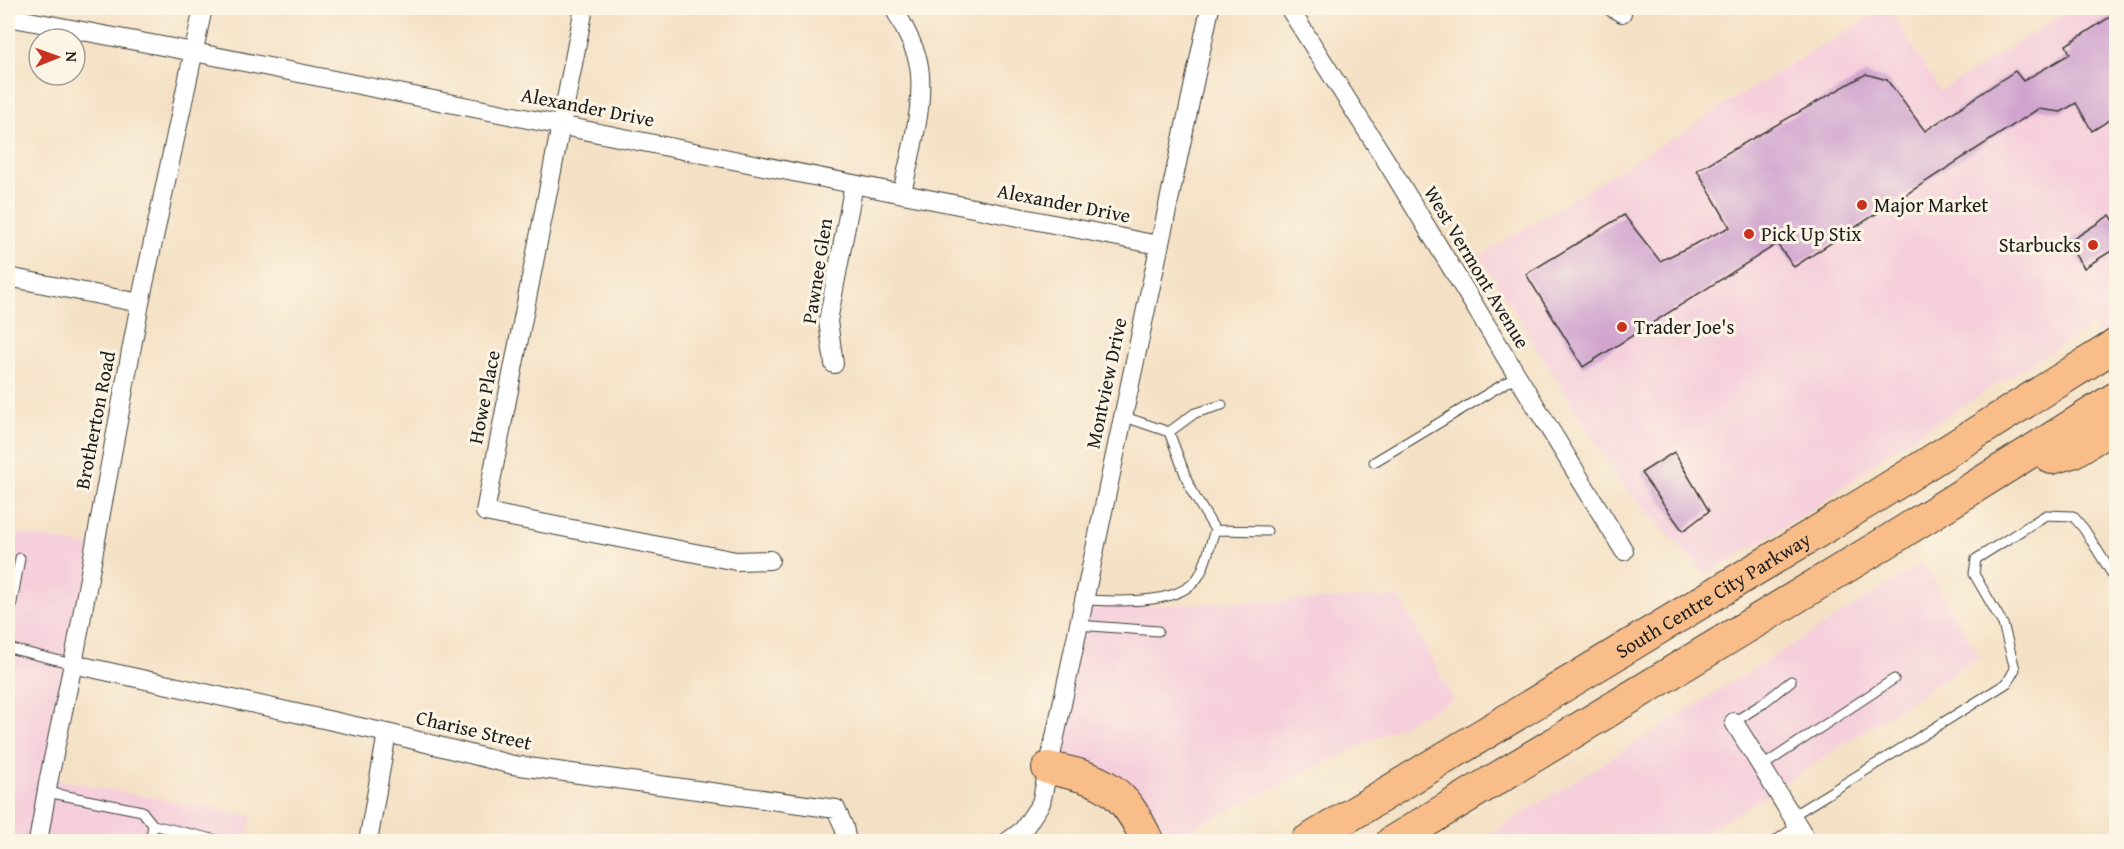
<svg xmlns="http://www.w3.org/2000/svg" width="2124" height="849" viewBox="0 0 2124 849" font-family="'Gentium Book Plus',serif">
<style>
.built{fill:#f5cfdb}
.building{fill:#d0a4cf}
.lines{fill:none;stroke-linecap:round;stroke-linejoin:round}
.service-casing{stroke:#3c3a35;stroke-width:11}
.minor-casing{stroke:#3c3a35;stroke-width:20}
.trunk-casing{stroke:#3c3a35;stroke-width:34}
.service{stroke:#fff;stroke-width:9}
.minor{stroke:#fff;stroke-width:18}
.trunk{stroke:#f8bd89;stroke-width:32}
.poi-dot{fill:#c8321e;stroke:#fcf5e5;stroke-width:2}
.labels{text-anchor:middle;stroke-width:6;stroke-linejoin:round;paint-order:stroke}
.street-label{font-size:20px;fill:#1c1c1c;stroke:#fcf5e5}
.poi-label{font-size:20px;fill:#1c1c1c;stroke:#fcf5e5;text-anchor:start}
</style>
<rect width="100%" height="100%" fill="#fcf5e5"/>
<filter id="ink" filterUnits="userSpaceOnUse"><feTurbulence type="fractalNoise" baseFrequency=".0167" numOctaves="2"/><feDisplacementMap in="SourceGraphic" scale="12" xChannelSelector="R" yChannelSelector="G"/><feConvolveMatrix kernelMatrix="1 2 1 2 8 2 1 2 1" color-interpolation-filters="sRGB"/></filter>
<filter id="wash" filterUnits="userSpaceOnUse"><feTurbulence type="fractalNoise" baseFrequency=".008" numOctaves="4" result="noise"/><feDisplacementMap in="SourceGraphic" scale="24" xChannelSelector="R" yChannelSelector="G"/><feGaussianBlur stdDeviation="1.35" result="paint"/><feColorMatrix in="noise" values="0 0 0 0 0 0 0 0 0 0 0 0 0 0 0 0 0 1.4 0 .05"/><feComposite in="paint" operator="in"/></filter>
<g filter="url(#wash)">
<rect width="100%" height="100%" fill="#f4e1c5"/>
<path class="built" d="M 1886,8 L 1889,8 L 1940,91 L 2073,8 L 2116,8 L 2116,364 L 2093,325 L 1896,447 L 1818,506 L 1706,575 L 1619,481 L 1480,256 L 1671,138 L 1677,138 L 1720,107 Z
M 8,531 L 94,547 L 49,778 L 252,816 L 247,841 L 8,841 Z
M 1923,563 L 1979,656 L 1775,790 L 1690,841 L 1477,842 Z
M 1400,597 L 1453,700 L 1166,841 L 1148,841 L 1132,811 L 1048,768 L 1081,608 Z"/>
<g id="blocks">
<path class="building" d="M 2116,13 L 2116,116 L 2092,131 L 2076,103 L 2061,112 L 2038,109 L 1794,267 L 1777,244 L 1583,367 L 1526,274 L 1624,215 L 1660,261 L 1730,227 L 1697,170 L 1866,74 L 1887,80 L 1925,131 L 2015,71 L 2023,81 L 2070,54 L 2066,45 Z
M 2110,215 L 2116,224 L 2116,248 L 2084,268 L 2067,243 Z
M 1674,452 L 1709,511 L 1683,531 L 1641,473 Z"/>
</g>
</g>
<g filter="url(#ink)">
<use href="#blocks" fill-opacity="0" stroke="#3c3a35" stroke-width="1.5"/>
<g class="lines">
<defs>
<path id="service" d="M 1122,416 L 1169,432 L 1191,490 L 1215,530 L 1267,531
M 1169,432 L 1195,413 L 1222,405
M 1374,462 L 1517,376
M 1083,600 C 1114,601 1183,607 1200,574 C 1207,561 1210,544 1215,530
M 8,625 L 20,558
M 1078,625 L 1158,631
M 8,648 L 73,664
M 1734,722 L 1762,704 L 1791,681
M 1761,767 L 1894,679
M 47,792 L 142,811 L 153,825 L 150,842
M 1792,816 L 2007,683 L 2015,669 L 2003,624 L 1974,574 L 1976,559 L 2046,515 L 2073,516 L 2084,529 L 2116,580
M 153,825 L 217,840 L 217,842
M 1774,842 L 1798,825"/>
<path id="minor" d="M 584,8 L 485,512 L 736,561 L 770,560
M 894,8 C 902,23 910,38 916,54 C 929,91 910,155 902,193
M 1289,8 L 1390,167 L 1624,551
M 1613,8 L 1622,13
M 8,17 L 194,52 L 1158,245
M 8,277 L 140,303
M 834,364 L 828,321 L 854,184
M 73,664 L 387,733 L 513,765 L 836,809 L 844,827 L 847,842
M 1734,722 L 1808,842
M 38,842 L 49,778 L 73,664 L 140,303 L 203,8
M 368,842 L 387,733
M 1007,842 L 1023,830 L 1041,803 L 1210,8"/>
<g id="trunk">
<path d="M 2052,458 L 2072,452 L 2116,425"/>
<path d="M 1048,768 C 1104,779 1123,788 1148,842"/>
<path id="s1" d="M 1306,842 L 1868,501 L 2116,345"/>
<path d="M 1392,842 L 1890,540 L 2116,398"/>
</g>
</defs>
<use href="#service" class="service-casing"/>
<use href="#minor" class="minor-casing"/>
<use href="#trunk" class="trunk-casing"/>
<use href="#service" class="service"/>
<use href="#minor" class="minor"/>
<use href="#trunk" class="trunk"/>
</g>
</g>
<g class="poi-dot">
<circle cx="1862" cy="205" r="6"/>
<circle cx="1749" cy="234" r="6"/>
<circle cx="2093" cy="245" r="6"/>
<circle cx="1622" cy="327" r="6"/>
</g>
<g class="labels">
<g class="street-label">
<text transform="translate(588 107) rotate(11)" y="7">Alexander Drive</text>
<text transform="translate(1064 203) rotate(11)" y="7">Alexander Drive</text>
<text transform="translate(1477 267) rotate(59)" y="7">West Vermont Avenue</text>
<text transform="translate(817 271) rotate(-81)" y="7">Pawnee Glen</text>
<text transform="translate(1106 383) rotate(-78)" y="7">Montview Drive</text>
<text transform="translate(484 397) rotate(-79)" y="7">Howe Place</text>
<text transform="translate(95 420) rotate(-79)" y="7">Brotherton Road</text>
<text dy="7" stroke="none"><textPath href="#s1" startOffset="476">South Centre City Parkway</textPath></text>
<text transform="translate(474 730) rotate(13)" y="7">Charise Street</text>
</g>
<g class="poi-label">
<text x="1874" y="212">Major Market</text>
<text x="1761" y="241">Pick Up Stix</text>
<text x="2081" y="252" text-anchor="end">Starbucks</text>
<text x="1634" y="334">Trader Joe's</text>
</g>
</g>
<rect width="2124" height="849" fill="none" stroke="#fcf5e5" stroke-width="30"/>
<g transform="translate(57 57) rotate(89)"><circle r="28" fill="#fcf5e5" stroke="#a29e95" stroke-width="1.5"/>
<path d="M0-4.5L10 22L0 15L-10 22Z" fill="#c8321e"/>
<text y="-9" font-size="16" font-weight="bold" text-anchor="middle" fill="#1c1c1c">N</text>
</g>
</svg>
